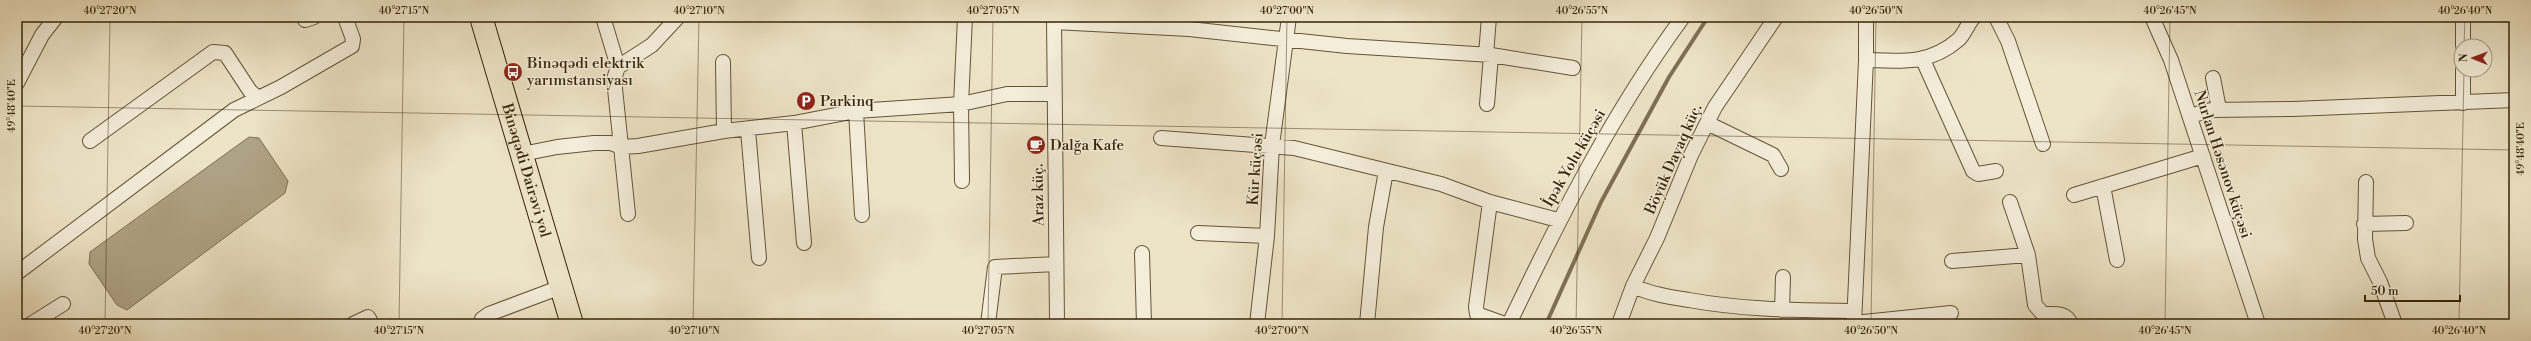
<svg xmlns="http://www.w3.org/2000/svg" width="2531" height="341" viewBox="0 0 2531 341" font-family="'Libre Bodoni',serif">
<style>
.water{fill:#afa385;stroke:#7f7053}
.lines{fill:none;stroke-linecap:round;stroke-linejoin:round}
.stream{stroke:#7f7053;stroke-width:4}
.street-casing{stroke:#645438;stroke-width:16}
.primary-casing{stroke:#372408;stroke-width:24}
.street{stroke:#f3edda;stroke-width:14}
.primary{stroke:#ede4c6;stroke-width:22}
.ticks{fill:none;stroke:#372408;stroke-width:1;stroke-opacity:0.45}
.labels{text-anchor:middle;stroke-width:3;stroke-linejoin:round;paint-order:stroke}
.poi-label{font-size:15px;fill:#372408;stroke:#f3edda;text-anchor:start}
.street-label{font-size:15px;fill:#372408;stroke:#f3edda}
.neatline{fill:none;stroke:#372408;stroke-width:1.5}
.ticks-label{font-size:10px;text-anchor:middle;fill:#372408}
</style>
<rect width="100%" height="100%" fill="#ede4c6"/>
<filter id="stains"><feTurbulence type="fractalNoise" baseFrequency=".005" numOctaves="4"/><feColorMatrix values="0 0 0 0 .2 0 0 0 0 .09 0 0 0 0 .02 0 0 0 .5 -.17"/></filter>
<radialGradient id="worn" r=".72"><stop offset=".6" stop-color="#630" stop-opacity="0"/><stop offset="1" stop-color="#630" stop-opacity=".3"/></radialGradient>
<path class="water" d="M 249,137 L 259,138 L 288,181 L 285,193 L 127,310 L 117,305 L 89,264 L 90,252 Z"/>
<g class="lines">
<path class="stream" d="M 1546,324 L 1601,202 L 1669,77 L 1708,17"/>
<defs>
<path id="street" d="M 603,17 L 618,67
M 1054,17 L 1057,324
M 1996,17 L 2008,41 L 2043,144
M 2152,17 L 2171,60 L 2258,324
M 2463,17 L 2463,46
M 305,20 L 314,17
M 1054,22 L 1189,29 L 1347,46 L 1491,55 L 1573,68
M 1486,55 L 1489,17
M 1866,60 C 1901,61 1929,65 1958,40 C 1965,34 1967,24 1974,17
M 1923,60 L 1973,171 L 1978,174 L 1996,171
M 723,62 L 724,131
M 2463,70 L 2463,103
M 2213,78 L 2219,109
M 17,83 L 42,35 L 56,17
M 1487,104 L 1491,55
M 856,111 L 862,215
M 2190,116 L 2211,110 L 2293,109 L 2514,100
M 794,123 L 804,243
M 1707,123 L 1773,155 L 1781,169
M 748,130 L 759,258
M 1161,138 L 1294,148 L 1441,184 L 1490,202 L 1558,220
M 90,141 L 213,52 L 225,53 L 250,91 L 258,98
M 522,154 L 557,147 L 594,143 L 611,143 L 621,147 L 638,146 L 724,131 L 794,123 L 856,111 L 961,104 L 1007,94 L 1054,94
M 962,181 L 961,104 L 965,17
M 2366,182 L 2365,239 L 2368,258 L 2380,282 L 2395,324
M 2103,186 L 2117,260
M 2074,195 L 2203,156
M 1490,202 L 1476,307 L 1477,314 L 1505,324
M 2010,202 L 2028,255 L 2035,305 L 2043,314 C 2055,314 2066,312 2071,324
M 628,214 L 614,79 L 618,67 L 652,45 L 678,17
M 2364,224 L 2406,223
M 1198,233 L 1267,236
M 1142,253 L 1144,324
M 1952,261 L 2028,255
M 17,273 L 234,110 L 281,87 L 352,46 L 353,39 L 345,17
M 1633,286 C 1651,294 1669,297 1689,300 C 1744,310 1798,310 1854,311
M 1782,310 L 1783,277
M 1854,323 L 1951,313
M 31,324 L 63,304
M 353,324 L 368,317 L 372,324
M 482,324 L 482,319 L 489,314 L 561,287
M 988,324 L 995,267 L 1056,264
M 1257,324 L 1267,236 L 1272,145 L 1289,17
M 1367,324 L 1376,227 L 1386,171
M 1509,324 C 1560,217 1613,112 1683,17
M 1619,324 L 1633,286 L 1657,238 L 1691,155 L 1715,107 L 1776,17
M 1854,324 L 1866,60 L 1866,17"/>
<g id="primary">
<path id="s1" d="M 481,17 L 572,324"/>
</g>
</defs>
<use href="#street" class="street-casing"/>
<use href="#primary" class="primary-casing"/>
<use href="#street" class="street"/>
<use href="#primary" class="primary"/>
</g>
<path class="ticks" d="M 2464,46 L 2465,17M 17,106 L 2514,150M 105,324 L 110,17M 399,324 L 404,17M 693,324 L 699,17M 988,324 L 993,17M 1282,324 L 1287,17M 1576,324 L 1582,17M 1871,324 L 1876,17M 2165,324 L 2170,17M 2459,324 L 2464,70"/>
<defs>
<symbol id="bus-disc" viewBox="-11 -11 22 22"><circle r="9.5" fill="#8f2418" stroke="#f3edda"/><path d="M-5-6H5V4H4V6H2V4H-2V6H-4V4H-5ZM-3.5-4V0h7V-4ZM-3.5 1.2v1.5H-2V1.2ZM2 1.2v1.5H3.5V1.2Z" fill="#fff"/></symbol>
<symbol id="parking-disc" viewBox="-11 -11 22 22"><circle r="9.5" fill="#8f2418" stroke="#f3edda"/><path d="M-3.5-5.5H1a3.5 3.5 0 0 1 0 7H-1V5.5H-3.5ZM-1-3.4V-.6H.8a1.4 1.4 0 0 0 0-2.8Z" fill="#fff"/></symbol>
<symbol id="cafe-disc" viewBox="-11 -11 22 22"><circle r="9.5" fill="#8f2418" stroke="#f3edda"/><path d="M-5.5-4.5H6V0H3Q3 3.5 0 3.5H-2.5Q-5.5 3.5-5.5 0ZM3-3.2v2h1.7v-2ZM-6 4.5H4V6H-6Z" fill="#fff"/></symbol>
</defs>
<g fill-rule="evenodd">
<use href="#bus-disc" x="502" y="61" width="22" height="22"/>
<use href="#parking-disc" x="795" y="90" width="22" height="22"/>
<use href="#cafe-disc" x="1025" y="134" width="22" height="22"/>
</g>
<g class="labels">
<g class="poi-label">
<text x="527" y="68">Binəqədi elektrik<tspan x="527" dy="17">yarımstansiyası</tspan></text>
<text x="820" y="106">Parkinq</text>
<text x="1050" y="150">Dalğa Kafe</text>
</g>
<g class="street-label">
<text transform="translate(1574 158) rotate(-60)" y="5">İpək Yolu küçəsi</text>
<text transform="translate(1673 159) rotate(-66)" y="5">Böyük Dayaq küç.</text>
<text transform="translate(2223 164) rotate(72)" y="5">Nurlan Həsənov küçəsi</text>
<text transform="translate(1255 169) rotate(-86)" y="5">Kür küçəsi</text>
<text dy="5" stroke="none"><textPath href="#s1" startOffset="160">Binəqədi Dairəvi yol</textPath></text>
<text transform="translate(1038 195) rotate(-91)" y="5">Araz küç.</text>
</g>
</g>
<rect width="2531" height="341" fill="none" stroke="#ede4c6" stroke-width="44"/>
<g transform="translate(2473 58) rotate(271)"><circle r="19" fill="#f3edda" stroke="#a89d86"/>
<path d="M0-3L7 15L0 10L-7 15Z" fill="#8f2418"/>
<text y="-6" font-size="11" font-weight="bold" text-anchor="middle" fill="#372408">N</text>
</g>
<path d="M2365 295v6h95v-6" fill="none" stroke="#372408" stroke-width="2"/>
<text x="2371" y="295" font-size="12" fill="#372408" stroke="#f3edda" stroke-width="3" paint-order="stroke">50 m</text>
<rect x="22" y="22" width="2487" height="297" class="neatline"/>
<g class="ticks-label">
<text x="110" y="14">40°27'20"N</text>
<text x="404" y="14">40°27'15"N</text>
<text x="699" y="14">40°27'10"N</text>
<text x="993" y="14">40°27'05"N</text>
<text x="1287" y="14">40°27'00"N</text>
<text x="1582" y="14">40°26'55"N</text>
<text x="1876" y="14">40°26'50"N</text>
<text x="2170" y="14">40°26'45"N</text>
<text x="2465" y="14">40°26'40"N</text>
<text transform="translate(11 106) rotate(-90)" y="4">49°48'40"E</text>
<text transform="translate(2520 149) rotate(-90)" y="4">49°48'40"E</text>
<text x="105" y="334">40°27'20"N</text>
<text x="399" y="334">40°27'15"N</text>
<text x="694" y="334">40°27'10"N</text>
<text x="988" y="334">40°27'05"N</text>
<text x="1282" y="334">40°27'00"N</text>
<text x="1576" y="334">40°26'55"N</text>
<text x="1871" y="334">40°26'50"N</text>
<text x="2165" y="334">40°26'45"N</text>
<text x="2459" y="334">40°26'40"N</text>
</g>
<rect width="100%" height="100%" filter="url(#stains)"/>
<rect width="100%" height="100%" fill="url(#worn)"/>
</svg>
